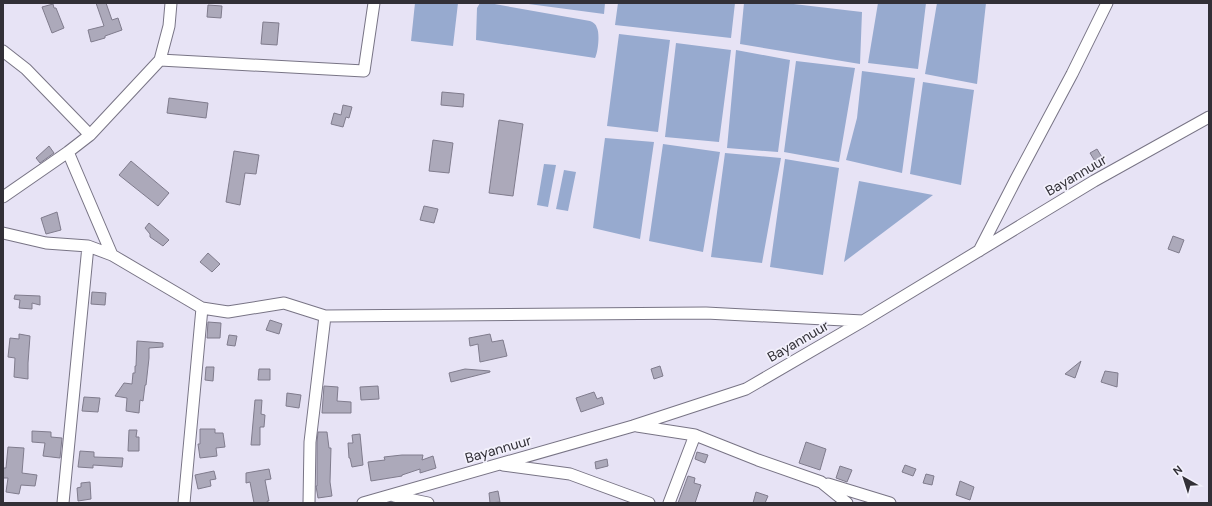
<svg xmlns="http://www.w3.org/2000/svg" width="1212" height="506" viewBox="0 0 1212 506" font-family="'DM Sans',sans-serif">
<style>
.water{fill:#97aacf}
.building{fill:#aca9ba;stroke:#807c8d}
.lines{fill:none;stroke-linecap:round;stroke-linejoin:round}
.street-casing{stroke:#787485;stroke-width:13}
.street{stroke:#fff;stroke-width:11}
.labels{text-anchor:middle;stroke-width:3.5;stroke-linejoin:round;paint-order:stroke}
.street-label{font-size:14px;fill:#323037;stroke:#f3f1fc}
</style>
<rect width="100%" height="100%" fill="#e7e3f5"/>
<path class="water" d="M 415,3 L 458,3 L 453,46 L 411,41 Z
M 480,3 L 489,3 L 590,21 C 593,22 596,24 597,28 C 600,34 598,52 595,58 L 476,40 L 477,8 Z
M 521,3 L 605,3 L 604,14 Z
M 618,3 L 735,3 L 731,38 L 615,25 Z
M 744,3 L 785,3 L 862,12 L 860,64 L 740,44 Z
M 878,3 L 926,3 L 918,69 L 868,63 Z
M 937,3 L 986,3 L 977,84 L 925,74 Z
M 619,34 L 670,40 L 658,132 L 607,126 Z
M 676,43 L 731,50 L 719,142 L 665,137 Z
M 736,50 L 790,60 L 778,152 L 727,148 Z
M 796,61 L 855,68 L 839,162 L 784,152 Z
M 862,71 L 915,78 L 902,173 L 846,160 L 857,118 Z
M 923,82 L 974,90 L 961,185 L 910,174 Z
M 605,138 L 654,142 L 640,239 L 593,228 Z
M 663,144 L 720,152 L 703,252 L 649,241 Z
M 725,153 L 781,158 L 762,263 L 711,257 Z
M 785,159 L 839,168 L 823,275 L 770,267 Z
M 544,164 L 556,165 L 548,207 L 537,205 Z
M 564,170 L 576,172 L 568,211 L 556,209 Z
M 859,181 L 933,195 L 844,262 Z"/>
<path class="building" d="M 96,3 L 106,3 L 112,20 L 118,18 L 122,30 L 105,36 L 105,38 L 91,42 L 88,30 L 104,26 Z
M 53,4 L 54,8 L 56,8 L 64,28 L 52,33 L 42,7 Z
M 208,5 L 222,6 L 221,18 L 207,17 Z
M 263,22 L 279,23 L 277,45 L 261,44 Z
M 442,92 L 464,94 L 463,107 L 441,105 Z
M 169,98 L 208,103 L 206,118 L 167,113 Z
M 343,105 L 352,107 L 349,118 L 346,117 L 343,127 L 331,124 L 334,113 L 341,115 Z
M 499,120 L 523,124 L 513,196 L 489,193 Z
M 433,140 L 453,143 L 449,173 L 429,171 Z
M 49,146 L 54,153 L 40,163 L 36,158 Z
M 1097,149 L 1103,159 L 1096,163 L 1090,153 Z
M 234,151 L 259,155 L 256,174 L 245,173 L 240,205 L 226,202 Z
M 131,161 L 169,193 L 158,206 L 119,175 Z
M 424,206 L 438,209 L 434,223 L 420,220 Z
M 57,212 L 61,230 L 46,234 L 41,218 Z
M 149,223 L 169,240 L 163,246 L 150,237 L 150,234 L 145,228 Z
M 1173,236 L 1184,240 L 1179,253 L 1168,249 Z
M 208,253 L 220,264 L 212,272 L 200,262 Z
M 92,292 L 106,293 L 105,305 L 91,304 Z
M 15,295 L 40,296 L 40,305 L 32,303 L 32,309 L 19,308 L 20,300 L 14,299 Z
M 270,320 L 282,324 L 279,334 L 266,330 Z
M 208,322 L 221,323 L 220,338 L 207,338 Z
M 19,334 L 30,336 L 28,363 L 28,379 L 14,377 L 15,358 L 8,357 L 10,338 L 19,339 Z
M 490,334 L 492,342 L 503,340 L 507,356 L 480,362 L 478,344 L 470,346 L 469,338 Z
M 229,335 L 237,336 L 235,346 L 227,345 Z
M 137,341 L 163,343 L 163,347 L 149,348 L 149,358 L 146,385 L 145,385 L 143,401 L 140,400 L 139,413 L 126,411 L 127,398 L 115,396 L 124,383 L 132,384 L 133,373 L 135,373 L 135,366 L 136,366 Z
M 1081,361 L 1075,378 L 1065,374 Z
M 660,366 L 663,376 L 654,379 L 651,369 Z
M 206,367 L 214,367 L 213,381 L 205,380 Z
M 259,369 L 270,369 L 270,380 L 258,380 Z
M 465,369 L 490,371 L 490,372 L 451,382 L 449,373 Z
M 1105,371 L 1118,373 L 1117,387 L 1101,382 Z
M 324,386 L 338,387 L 337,401 L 351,402 L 351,413 L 322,413 Z
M 378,386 L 379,399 L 361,400 L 360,387 Z
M 594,392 L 597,399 L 602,397 L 604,404 L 581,412 L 576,398 Z
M 287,393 L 301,395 L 299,408 L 286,406 Z
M 84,397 L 100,398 L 98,412 L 82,411 Z
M 255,400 L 262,400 L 261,414 L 265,415 L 264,427 L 260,427 L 260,445 L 251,445 Z
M 200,429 L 215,429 L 215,433 L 223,433 L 225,447 L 216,448 L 217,456 L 200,458 L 198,444 L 200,444 Z
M 129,430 L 137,430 L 136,437 L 139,437 L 139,451 L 128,451 Z
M 32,431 L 51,432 L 51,437 L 62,438 L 60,458 L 43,456 L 45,443 L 32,442 Z
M 318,432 L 327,432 L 329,448 L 331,448 L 330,482 L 332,496 L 318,498 L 316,486 L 317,486 L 317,442 Z
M 360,434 L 363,465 L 352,467 L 350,458 L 349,458 L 348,443 L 353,443 L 352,435 Z
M 806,442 L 826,449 L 820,470 L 799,463 Z
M 8,447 L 24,448 L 22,473 L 37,475 L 35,486 L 21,485 L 19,494 L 6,492 L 8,478 L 3,478 L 3,468 L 6,468 Z
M 80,451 L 94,452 L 94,457 L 123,458 L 122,467 L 93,465 L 93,468 L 78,467 Z
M 697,452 L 708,455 L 705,463 L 695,459 Z
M 402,455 L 423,455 L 422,460 L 433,456 L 436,468 L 420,473 L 420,469 L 402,475 L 402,476 L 371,481 L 368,462 L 385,460 L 384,457 Z
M 607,459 L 608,466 L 596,469 L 595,462 Z
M 905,465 L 916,469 L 913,476 L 902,472 Z
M 840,466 L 852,470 L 847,482 L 836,478 Z
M 269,469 L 271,479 L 265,480 L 269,501 L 267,501 L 268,503 L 254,503 L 250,482 L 246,483 L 246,473 Z
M 214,471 L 216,479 L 210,480 L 211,486 L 198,489 L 195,475 Z
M 926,474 L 934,476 L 932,485 L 923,483 Z
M 688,476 L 695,478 L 694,483 L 701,485 L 695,503 L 678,503 Z
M 960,481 L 974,487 L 970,500 L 956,495 Z
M 90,482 L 91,499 L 78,501 L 77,488 L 81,487 L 81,483 Z
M 498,491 L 500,502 L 490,503 L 489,493 Z
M 756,492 L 768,496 L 765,503 L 753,503 Z"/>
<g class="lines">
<defs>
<path id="street" d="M 3,51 L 26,69 L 90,135
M 160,60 L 169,26 L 171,3
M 68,152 L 112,255
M 3,197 L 68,152 L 90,135 L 160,60 L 364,71 L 374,3
M 3,233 L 46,243 L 88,246 L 112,255 L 202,308 L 228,312 L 284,303 L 325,316 L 706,313 L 863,321
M 979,251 L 1016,179 L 1072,74 L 1107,3
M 637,426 L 695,435 L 669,503
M 695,435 L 758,460 L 821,482 L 847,503
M 503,465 L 570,474 L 649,503
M 828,484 L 890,503
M 394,496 L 428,503
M 63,503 L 88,246
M 184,503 L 202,308
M 309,503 L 310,442 L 325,316
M 363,503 L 633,426 L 746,389 L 863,321 L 1094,181 L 1209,117"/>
</defs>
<use href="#street" class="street-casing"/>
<use href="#street" class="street"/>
</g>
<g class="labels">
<g class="street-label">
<text transform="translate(1076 175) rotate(-30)" y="5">Bayannuur</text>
<text transform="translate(798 341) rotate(-30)" y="5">Bayannuur</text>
<text transform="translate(498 449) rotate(-16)" y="5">Bayannuur</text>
</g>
</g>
<rect width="1212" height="506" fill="none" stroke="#323037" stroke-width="8"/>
<g transform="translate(1184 478) rotate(321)" stroke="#f3f1fc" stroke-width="3" paint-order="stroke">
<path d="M0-3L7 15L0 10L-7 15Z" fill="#323037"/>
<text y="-6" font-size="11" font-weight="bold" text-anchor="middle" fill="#323037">N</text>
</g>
</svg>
